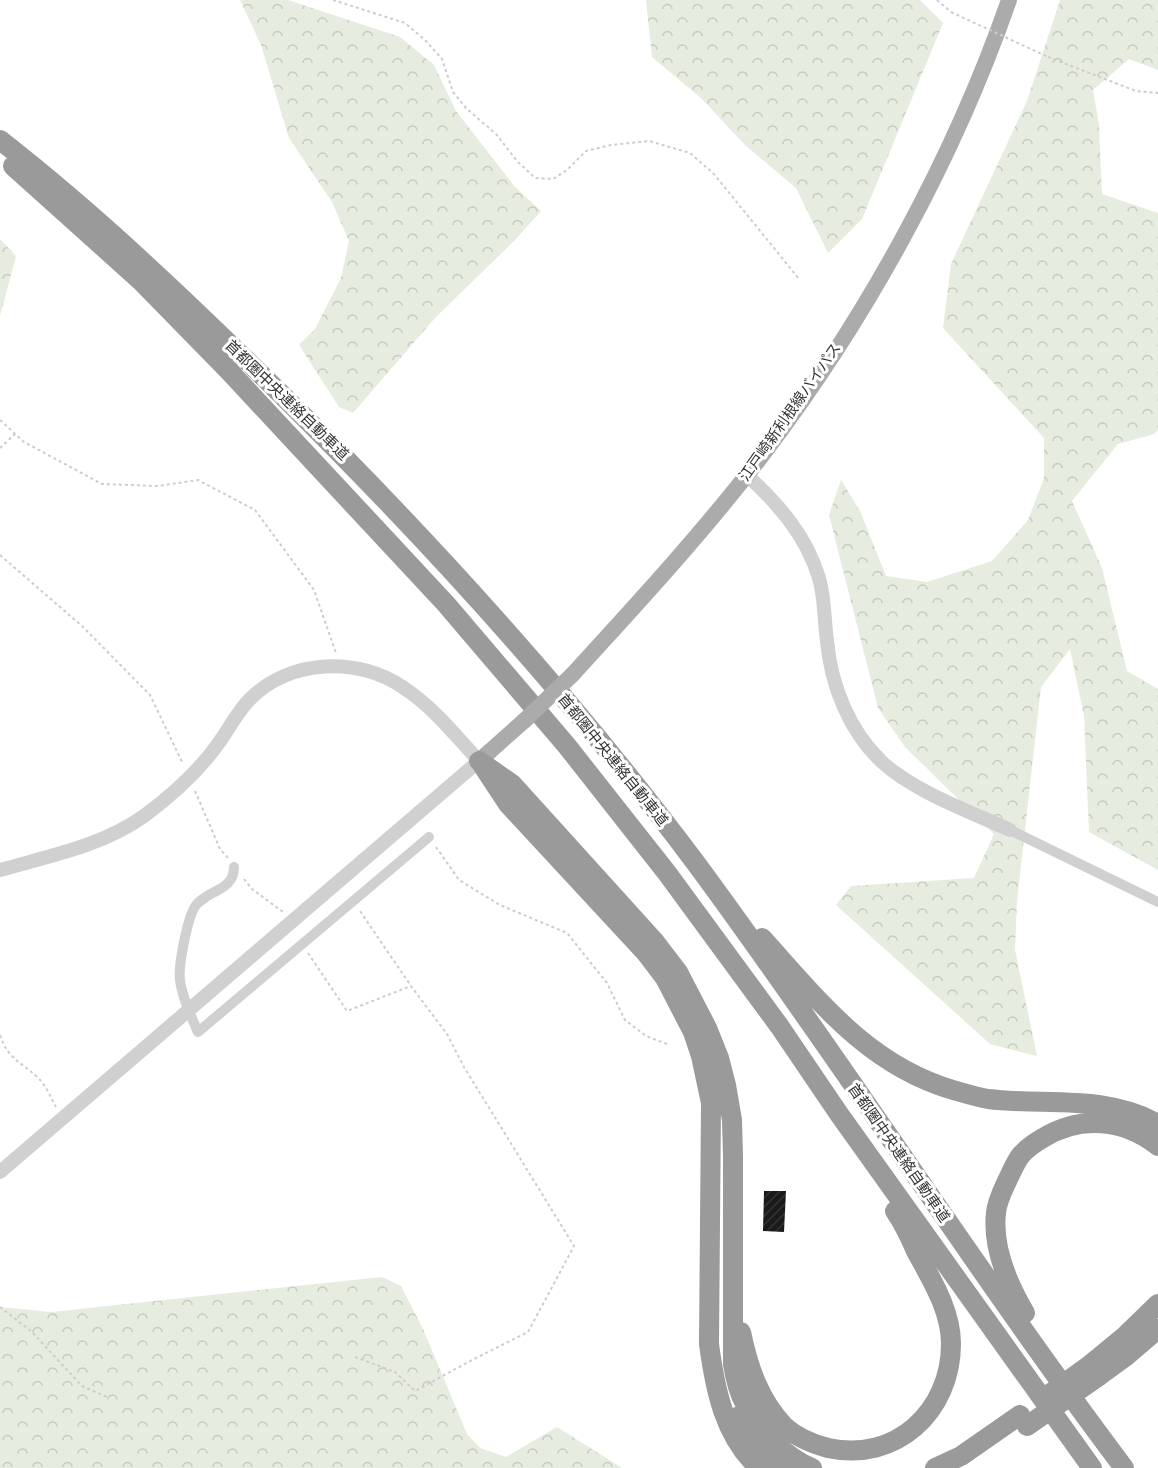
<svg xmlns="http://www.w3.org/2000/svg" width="1158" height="1468" viewBox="0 0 1158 1468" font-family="'PT Sans','Noto Sans JP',sans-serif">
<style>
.forest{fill:url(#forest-crowns)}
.building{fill:url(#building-hatch)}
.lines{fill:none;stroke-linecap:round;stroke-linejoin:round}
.path{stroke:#cdcdcd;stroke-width:2;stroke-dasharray:3 3;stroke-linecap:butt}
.minor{stroke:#d0d0d0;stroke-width:10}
.tertiary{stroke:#d0d0d0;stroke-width:14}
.primary{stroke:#ababab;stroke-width:16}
.motorway{stroke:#9a9a9a;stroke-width:20}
.path-bridge{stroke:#cdcdcd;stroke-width:2;stroke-dasharray:3 3;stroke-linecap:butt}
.primary-bridge{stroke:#ababab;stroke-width:16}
.motorway-bridge{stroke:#9a9a9a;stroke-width:20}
.labels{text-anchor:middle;stroke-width:6;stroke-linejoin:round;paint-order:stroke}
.street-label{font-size:15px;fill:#333;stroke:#fff}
</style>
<defs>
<pattern id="forest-crowns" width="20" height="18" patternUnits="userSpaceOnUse" patternTransform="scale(1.5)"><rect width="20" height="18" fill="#e6ecdf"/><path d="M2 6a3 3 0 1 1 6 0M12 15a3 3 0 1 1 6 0" fill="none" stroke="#c6cbc0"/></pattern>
<pattern id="building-hatch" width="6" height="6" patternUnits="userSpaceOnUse" patternTransform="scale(1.5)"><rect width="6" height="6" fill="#1a1a1a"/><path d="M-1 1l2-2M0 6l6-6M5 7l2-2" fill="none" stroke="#333"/></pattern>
</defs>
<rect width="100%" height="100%" fill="#fff"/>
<path class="forest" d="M 240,0 L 288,0 L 400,37 L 434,65 L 456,111 L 515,187 L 541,211 L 514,241 L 435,318 L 353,413 L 339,407 L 299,345 L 315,329 L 341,278 L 349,241 L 332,202 L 289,138 L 261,45 Z
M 646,0 L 920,0 L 943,23 L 862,219 L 828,253 L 796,188 L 745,145 L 702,99 L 652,57 Z
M 1060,0 L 1158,0 L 1158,70 L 1129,59 L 1093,90 L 1099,125 L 1102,194 L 1158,213 L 1158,430 L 1154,434 L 1118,444 L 1072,501 L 1102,568 L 1127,671 L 1158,689 L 1158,870 L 1089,832 L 1084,716 L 1070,649 L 1041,687 L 1017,901 L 1015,950 L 1037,1056 L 990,1044 L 836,905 L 851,886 L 974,878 L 994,834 L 905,747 L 878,708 L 829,515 L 841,480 L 860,511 L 886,576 L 927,582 L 992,561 L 1028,520 L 1044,478 L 1044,438 L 943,328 L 951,264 L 1027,101 Z
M 0,239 L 16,256 L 0,316 Z
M 382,1277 L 401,1286 L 423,1329 L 467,1434 L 480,1448 L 506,1457 L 557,1427 L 622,1468 L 0,1468 L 0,1307 L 51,1312 Z"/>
<path class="building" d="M 764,1191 L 786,1191 L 784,1232 L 763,1231 Z"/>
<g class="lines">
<path class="path" d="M 333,0 L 405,23 L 426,41 L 442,59 L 453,92 L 466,108 L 496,134 L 517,161 L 535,178 L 553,179 L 567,170 L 586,151 L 611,145 L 649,141 L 690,153 L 714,174 L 799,279
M 937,0 L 951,12
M 1048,57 L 1136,91 L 1158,93
M 0,420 L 24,442 L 102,484 L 158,486 L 198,480 L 255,510 L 314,590 L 336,653
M 0,448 L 15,434
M 0,555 L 83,627 L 150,695 L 183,764
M 195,791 L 220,849 L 228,858
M 436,847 L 459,880 L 500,905 L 567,933 L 607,983 L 625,1020 L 646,1036 L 667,1044
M 244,879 L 252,889 L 283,912
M 308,953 L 347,1011 L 411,986
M 0,1035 C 8,1060 22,1062 38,1078 C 46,1085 51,1098 56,1107
M 0,1307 L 32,1332 L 82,1386 L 107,1397
M 355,1357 L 395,1372 L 415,1391 L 472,1360 L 528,1332 L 574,1246 L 464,1067 L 447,1034 L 411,986 L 360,911"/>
<path class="minor" d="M 1010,830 L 1158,902
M 234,867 C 234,890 211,889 197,904 C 188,913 178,966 180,980 C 182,997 191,1016 198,1032 L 429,837"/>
<path class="tertiary" d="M 747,475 C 779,505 806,535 819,578 C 825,598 824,620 827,641 C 831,685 849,731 882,762 C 913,791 971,812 1010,830
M 0,870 C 49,856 102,846 144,816 C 171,796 198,772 218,744 C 229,729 237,712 250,699 C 290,659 358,656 404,688 C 433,707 456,736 479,761 L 0,1172"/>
<path class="primary" d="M 572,675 C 639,602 707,528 767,449 C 868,315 954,158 1009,0
M 479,761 L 525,720"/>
<path class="motorway" d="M 0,140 C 100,218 190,305 280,393 C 430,541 572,697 698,866 C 844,1064 976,1271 1124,1468
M 13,166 L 141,281 L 229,371 L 446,604 L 567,746 L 667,873 L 780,1027 L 839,1114 L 1092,1468
M 479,761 L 512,784 L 655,942 L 678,972 L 707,1028 L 719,1058 L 726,1085 L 732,1120 L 733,1157 L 733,1364 C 735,1377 738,1391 745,1404 C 758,1429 786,1458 812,1468
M 483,766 L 508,804 L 646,953 L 665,978 L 693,1032 L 701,1056 L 711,1103 L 709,1344 C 715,1389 724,1436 759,1468
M 762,938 C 819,1001 868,1065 953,1090 C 964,1093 976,1097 988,1099 C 1046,1106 1105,1094 1158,1124
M 1025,1313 C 1008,1284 992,1248 996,1213 C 997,1201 1003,1190 1008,1179 C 1012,1171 1016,1161 1021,1155 C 1027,1148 1036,1142 1043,1138 C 1080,1115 1124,1119 1158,1146
M 741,1332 C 748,1366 759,1400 784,1426 C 796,1437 813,1444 828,1448 C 896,1463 951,1411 951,1344 C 951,1310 931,1279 916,1251 C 910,1237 903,1223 895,1211
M 1091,1364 L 1125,1336 L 1158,1304
M 1099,1376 L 1125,1357 L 1158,1329
M 737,1417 C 748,1436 764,1455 780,1468
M 935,1468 L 961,1456 L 1020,1415"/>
<path class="path-bridge" d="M 951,12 L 1048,57"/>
<path class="primary-bridge" d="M 525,720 L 572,675"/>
<path class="motorway-bridge" d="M 1044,1398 L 1091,1364
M 1027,1426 L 1099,1376"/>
</g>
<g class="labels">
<g class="street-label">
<text transform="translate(287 400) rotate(44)" y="5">首都圏中央連絡自動車道</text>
<text transform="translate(790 412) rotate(-55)" y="5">江戸崎新利根線バイパス</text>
<text transform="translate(613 760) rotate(51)" y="5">首都圏中央連絡自動車道</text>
<text transform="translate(899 1153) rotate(55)" y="5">首都圏中央連絡自動車道</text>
</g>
</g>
</svg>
